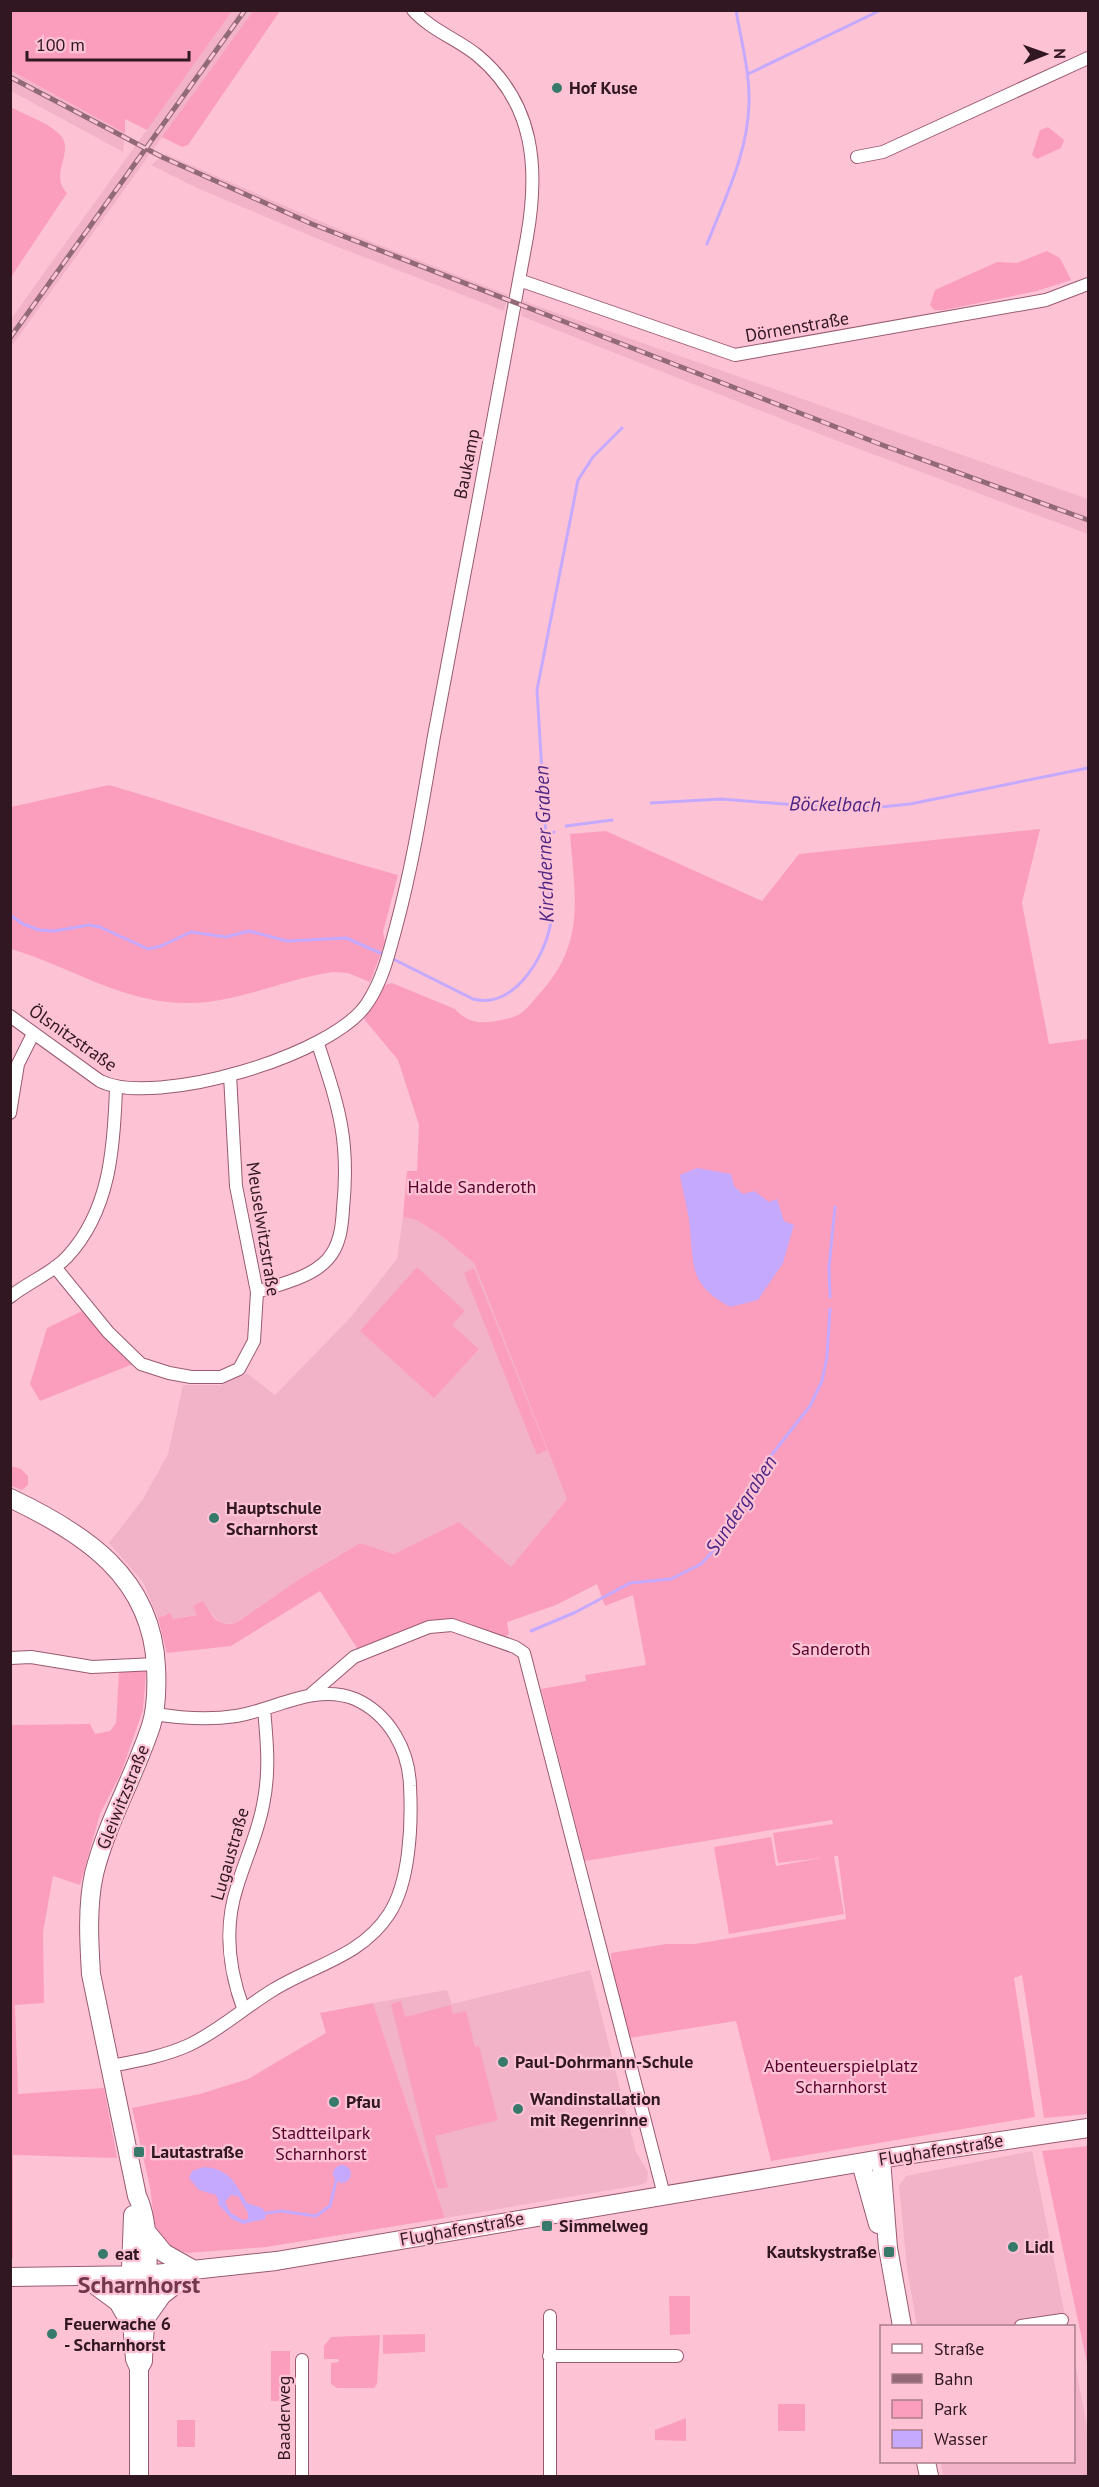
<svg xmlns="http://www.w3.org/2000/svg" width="1099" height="2487" viewBox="0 0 1099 2487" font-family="'PT Sans',sans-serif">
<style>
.built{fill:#f2b3c8}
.green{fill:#fb9ebe}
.water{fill:#c4a9fe;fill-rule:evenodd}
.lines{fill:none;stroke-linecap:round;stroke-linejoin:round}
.stream{stroke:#c4a9fe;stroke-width:3}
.street-casing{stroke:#9a5a70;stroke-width:14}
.secondary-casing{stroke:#9a5a70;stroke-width:20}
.street{stroke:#fff;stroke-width:12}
.secondary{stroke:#fff;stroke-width:18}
.rail-casing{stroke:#926977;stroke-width:5}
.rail{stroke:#fdc3d5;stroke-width:3;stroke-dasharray:9;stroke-linecap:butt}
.poi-dot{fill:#377a6c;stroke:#fdc3d5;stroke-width:2}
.labels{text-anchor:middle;stroke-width:4.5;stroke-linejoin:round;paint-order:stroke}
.poi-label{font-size:18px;font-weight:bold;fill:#311721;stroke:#fdc3d5;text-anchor:start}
.street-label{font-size:18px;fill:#311721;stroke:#fdc3d5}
.park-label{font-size:18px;fill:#57002c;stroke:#fdc3d5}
.water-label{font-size:20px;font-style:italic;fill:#4d2585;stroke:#fdc3d5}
.district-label{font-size:24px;font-weight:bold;fill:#73374e;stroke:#fdc3d5}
</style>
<rect width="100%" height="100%" fill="#fdc3d5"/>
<path class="built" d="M 232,11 L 253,11 L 11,347 L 11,319 Z
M 10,71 L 125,133 L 123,152 L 11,91 Z
M 165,154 L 341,230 L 508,295 L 504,311 L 335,246 L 197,188 L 151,165 Z
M 523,301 L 1088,499 L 1088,534 L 840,442 L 521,316 Z
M 403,1217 L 416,1220 L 439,1234 L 474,1263 L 567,1499 L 511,1567 L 459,1523 L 394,1554 L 360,1543 L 298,1580 L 236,1623 L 222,1624 L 210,1612 L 173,1619 L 170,1613 L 158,1618 L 143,1582 L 109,1543 L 143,1499 L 168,1454 L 183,1385 L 221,1385 L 247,1373 L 275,1395 L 350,1318 L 397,1259 Z
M 590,1970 L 636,2152 L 648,2172 L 647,2182 L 640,2185 L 445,2218 L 373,2003 L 447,1990 L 452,2004 Z
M 1032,2151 L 1067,2326 L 917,2326 L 907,2268 L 899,2186 L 906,2176 Z
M 1074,2358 L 1088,2431 L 1088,2476 L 943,2476 L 941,2462 L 1074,2462 Z"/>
<path class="green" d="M 10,11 L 11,10 L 232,11 L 147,130 L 125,119 L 125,133 L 11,71 Z
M 253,11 L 280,11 L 188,145 L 182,147 L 162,137 Z
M 11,107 C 25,115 44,121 57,132 C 79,149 47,173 67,193 L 11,277 Z
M 1048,127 L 1064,140 L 1061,148 L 1037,159 L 1032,155 L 1040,130 Z
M 1047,251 L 1060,258 L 1071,280 L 1037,291 L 944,310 L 934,310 L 930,305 L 935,290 L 997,262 L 1017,263 Z
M 109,785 C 206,813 300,849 398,875 L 383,932 L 385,942 L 370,982 L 348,973 L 333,972 C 291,978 250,997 208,1002 C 130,1010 81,970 11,949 L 11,807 Z
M 1040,829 L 1022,903 L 1049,1044 L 1088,1039 L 1088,2114 L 1044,2118 L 1022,1975 L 1014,1978 L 1035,2117 L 771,2161 L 736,2021 L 629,2038 L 612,1970 L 611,1953 L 666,1944 L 695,1944 L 846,1919 L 838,1856 L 834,1856 L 844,1914 L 729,1934 L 714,1847 L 771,1837 L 776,1866 L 821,1858 L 778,1863 L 773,1833 L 833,1824 L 832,1820 L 585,1861 L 541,1689 L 586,1681 L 585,1675 L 646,1665 L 633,1595 L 605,1606 L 597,1584 L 556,1605 L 507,1622 L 509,1634 L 503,1638 L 453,1621 L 359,1651 L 320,1591 L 231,1646 L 167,1653 L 158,1618 L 170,1613 L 173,1619 L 197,1615 L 193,1606 L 203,1601 C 211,1615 218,1628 236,1623 L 298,1580 L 360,1543 L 394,1554 L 459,1522 L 511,1567 L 567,1499 L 474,1263 L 439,1234 L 416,1220 L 403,1217 L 407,1171 L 417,1171 L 419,1125 L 398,1060 L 364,1019 L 385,985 L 392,983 L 455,1009 C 468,1024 483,1024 501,1020 C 524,1016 525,1010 540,993 C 586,943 575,896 570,834 L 606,831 L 762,901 L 799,854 Z
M 417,1267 L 465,1311 L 452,1325 L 479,1349 L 434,1398 L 360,1331 Z
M 474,1268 L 547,1450 L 537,1455 L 464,1273 Z
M 82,1311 L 133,1364 L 40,1401 L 30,1384 L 47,1328 Z
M 11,1466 L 21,1469 L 28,1476 L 28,1485 L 22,1490 L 11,1486 Z
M 119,1671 L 146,1671 L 143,1710 L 121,1773 L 100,1814 L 80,1885 L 53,1876 L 43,1932 L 44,2003 L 15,2005 L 18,2094 L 104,2088 L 117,2158 L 13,2155 L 13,2258 L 11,2259 L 10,1725 L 90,1724 L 95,1734 L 110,1731 L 116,1723 Z
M 401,2001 L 405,2017 L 451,2005 L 453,2014 L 466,2011 L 475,2047 L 479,2046 L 498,2120 L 435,2136 L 448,2187 L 437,2189 L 391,2004 Z
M 373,2003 L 445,2218 L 266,2247 L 187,2253 L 169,2247 L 158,2235 L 154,2220 L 150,2187 L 132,2108 L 200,2094 L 248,2079 L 326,2033 L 320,2013 Z
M 1088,2146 L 1088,2368 L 1042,2151 Z
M 669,2296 L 690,2296 L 690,2334 L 670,2335 Z
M 425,2334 L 425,2352 L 383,2354 L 383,2335 Z
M 380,2335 L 377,2384 L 374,2388 L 337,2388 L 331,2384 L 331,2363 L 339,2362 L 338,2359 L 324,2359 L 324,2346 L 331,2337 Z
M 271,2351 L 290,2351 L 290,2401 L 271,2401 Z
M 778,2404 L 805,2404 L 805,2431 L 778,2431 Z
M 686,2418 L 686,2441 L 655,2440 L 655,2430 Z
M 177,2420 L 195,2420 L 195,2447 L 177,2447 Z"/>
<path class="water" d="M 697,1168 L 731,1174 L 734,1186 L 743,1194 L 754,1191 L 769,1202 L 777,1199 L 784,1221 L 794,1225 L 783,1263 L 758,1300 L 730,1307 C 691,1285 694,1271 690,1230 C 689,1212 683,1193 680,1175 Z
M333 2174a9 9 0 1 1 18 0a9 9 0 1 1-18 0Z
M 204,2167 C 230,2169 235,2183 247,2203 L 262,2208 L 266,2213 L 265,2219 L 243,2224 L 232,2219 L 217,2203 L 219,2202 L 216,2195 L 199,2190 L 189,2178 L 192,2171 ZM 231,2195 L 238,2196 L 248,2213 L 248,2219 L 243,2220 L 231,2213 L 225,2202 Z"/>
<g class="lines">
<path class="stream" d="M 748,74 L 881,10
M 707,244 C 725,198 748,153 749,103 C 750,72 741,41 736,10
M 651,803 L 721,799 L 833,808 L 871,808 L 910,804 L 1088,768
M 566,826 L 612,820
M 546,837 L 554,832
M 10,915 L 23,924 L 39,930 L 54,931 L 89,925 L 100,927 L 148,949 L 161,946 L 191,932 L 226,937 L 249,931 L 287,941 L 346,938 L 385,955
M 391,958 L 473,999 C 514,1010 546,956 551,921 L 537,690 L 578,480 L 593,457 L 622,428
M 830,1297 L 829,1267 L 835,1207
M 531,1631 L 576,1612 L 630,1583 L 671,1579 L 701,1564 L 717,1547 L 766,1462 L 810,1406 L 822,1381 L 827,1357 L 830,1309
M 266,2213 L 281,2211 L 316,2216 L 330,2206 L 336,2181"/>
<defs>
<path id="street" d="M 857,157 L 883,152 L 1088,58
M 519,280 L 735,355 L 1046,300 L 1088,284
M 10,1016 L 100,1081 C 155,1108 336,1055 368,1002 C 383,979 389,953 396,927 C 413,864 423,800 434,736 C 465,570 497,403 527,237 C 539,169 535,103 477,55 C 457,39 431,30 413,10
M 10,1113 L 18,1064 L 33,1034
M 55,1267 L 108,1332 L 141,1364 L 169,1373 L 191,1377 L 221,1377 L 239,1369 L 254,1341 L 257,1292 L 236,1186 L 230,1075
M 257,1292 C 280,1284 310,1278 327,1260 C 340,1246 342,1227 343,1209 C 350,1140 339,1108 318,1044
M 10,1297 C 28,1282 51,1274 67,1257 C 110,1211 114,1148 116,1088
M 10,1658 L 31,1657 L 92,1667 L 156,1664
M 310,1695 L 354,1657 L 429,1627 L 452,1625 L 515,1647 L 524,1653 L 664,2195
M 243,2008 C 229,1970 224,1927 237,1887 C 245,1860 258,1833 263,1805 C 270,1773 267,1741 264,1709
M 111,2066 C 137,2061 165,2056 189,2045 C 219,2031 245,2007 273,1990 C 313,1965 361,1957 389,1914 C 410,1882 412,1824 410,1786 C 409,1750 389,1714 355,1699 C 314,1683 275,1710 236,1716 C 210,1720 180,1718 155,1714
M 550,2316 L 550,2476
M 1021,2326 L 1062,2320
M 549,2356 L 677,2356
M 302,2360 L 302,2476"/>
<path id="secondary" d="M 10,1498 C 84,1533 152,1577 156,1667 C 157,1687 157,1707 151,1726 C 134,1777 107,1822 94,1874 C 87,1906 89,1942 91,1974 L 137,2196 C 156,2234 144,2317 143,2361 L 139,2368
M 881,2159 L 888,2248 L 902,2326
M 861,2163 L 878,2224
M 133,2215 L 130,2298 L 135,2359 L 139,2368 L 139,2476
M 145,2230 L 164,2253 L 194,2270
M 10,2277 L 146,2275 L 276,2261 L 899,2156 L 1088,2128
M 84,2277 L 118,2302 L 131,2324
M 145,2319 L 162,2295 L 193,2271
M 926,2462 L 929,2476"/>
</defs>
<use href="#street" class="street-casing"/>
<use href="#secondary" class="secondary-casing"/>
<use href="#street" class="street"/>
<use href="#secondary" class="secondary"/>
<defs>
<path id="rail" d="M 10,77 L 162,157 L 312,224 L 885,446 L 1088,520
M 10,338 L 245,10"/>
</defs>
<use href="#rail" class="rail-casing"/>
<use href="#rail" class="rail"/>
</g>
<g class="poi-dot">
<circle cx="557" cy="88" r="6"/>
<circle cx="214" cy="1518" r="6"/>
<circle cx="503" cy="2062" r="6"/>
<circle cx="334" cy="2102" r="6"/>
<circle cx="518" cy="2109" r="6"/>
<rect x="133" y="2146" width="12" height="12" rx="3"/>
<rect x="541" y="2220" width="12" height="12" rx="3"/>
<circle cx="1013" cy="2247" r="6"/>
<rect x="883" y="2246" width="12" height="12" rx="3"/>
<circle cx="103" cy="2254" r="6"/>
<circle cx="52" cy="2334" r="6"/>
</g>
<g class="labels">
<g class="poi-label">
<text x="569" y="94">Hof Kuse</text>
<text x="226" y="1514">Hauptschule<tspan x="226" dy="21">Scharnhorst</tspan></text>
<text x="515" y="2068">Paul-Dohrmann-Schule</text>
<text x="530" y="2105">Wandinstallation<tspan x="530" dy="21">mit Regenrinne</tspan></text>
<text x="346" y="2108">Pfau</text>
<text x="151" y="2158">Lautastraße</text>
<text x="559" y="2232">Simmelweg</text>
<text x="1025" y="2253">Lidl</text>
<text x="877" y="2258" text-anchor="end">Kautskystraße</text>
<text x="115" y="2260">eat</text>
<text x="64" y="2330">Feuerwache 6<tspan x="64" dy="21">- Scharnhorst</tspan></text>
</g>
<g class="street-label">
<text transform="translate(797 327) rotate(-10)" y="6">Dörnenstraße</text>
<text transform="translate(467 464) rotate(-79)" y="6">Baukamp</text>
<text transform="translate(73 1038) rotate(35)" y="6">Ölsnitzstraße</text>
<text transform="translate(263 1229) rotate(81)" y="6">Meuselwitzstraße</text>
<text transform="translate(123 1797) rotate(-68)" y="6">Gleiwitzstraße</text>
<text transform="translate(230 1854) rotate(-74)" y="6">Lugaustraße</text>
<text transform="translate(941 2150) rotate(-9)" y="6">Flughafenstraße</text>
<text transform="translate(462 2229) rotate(-10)" y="6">Flughafenstraße</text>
<text transform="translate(284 2418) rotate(-90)" y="6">Baaderweg</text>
</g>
<g class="park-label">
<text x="472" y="1193">Halde Sanderoth</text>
<text x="831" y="1655">Sanderoth</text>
<text x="841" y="2072">Abenteuerspielplatz<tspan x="841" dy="21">Scharnhorst</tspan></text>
<text x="321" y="2139">Stadtteilpark<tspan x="321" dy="21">Scharnhorst</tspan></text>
</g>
<g class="water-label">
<text transform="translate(835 804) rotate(1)" y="7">Böckelbach</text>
<text transform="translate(544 844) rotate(-92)" y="7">Kirchderner Graben</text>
<text transform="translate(741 1505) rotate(-57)" y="7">Sundergraben</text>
</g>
<g class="district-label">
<text x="139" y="2293">Scharnhorst</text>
</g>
</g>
<rect width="1099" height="2487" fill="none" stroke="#311721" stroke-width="24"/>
<rect x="880" y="2325" width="195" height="138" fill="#fdc3d5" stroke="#ab7e8d" stroke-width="1.5"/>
<rect x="892" y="2344" width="30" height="9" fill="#ffffff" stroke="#ab7e8d" stroke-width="1.5"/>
<text x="934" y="2355" font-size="18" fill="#311721">Straße</text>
<rect x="892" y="2374" width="30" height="9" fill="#926977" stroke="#ab7e8d" stroke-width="1.5"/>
<text x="934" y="2385" font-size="18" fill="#311721">Bahn</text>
<rect x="892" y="2400" width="30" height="18" fill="#fb9ebe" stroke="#ab7e8d" stroke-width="1.5"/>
<text x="934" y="2415" font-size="18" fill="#311721">Park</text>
<rect x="892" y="2430" width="30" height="18" fill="#c4a9fe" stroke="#ab7e8d" stroke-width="1.5"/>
<text x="934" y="2445" font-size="18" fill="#311721">Wasser</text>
<g transform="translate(1045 54) rotate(89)" stroke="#fdc3d5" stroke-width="4.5" paint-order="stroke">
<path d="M0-4.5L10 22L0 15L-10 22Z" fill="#311721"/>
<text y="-9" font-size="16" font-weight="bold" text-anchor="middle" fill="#311721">N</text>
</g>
<path d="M27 51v9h162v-9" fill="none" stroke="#311721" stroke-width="3"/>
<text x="36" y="51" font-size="18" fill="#311721" stroke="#fdc3d5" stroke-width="4.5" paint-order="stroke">100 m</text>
</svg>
